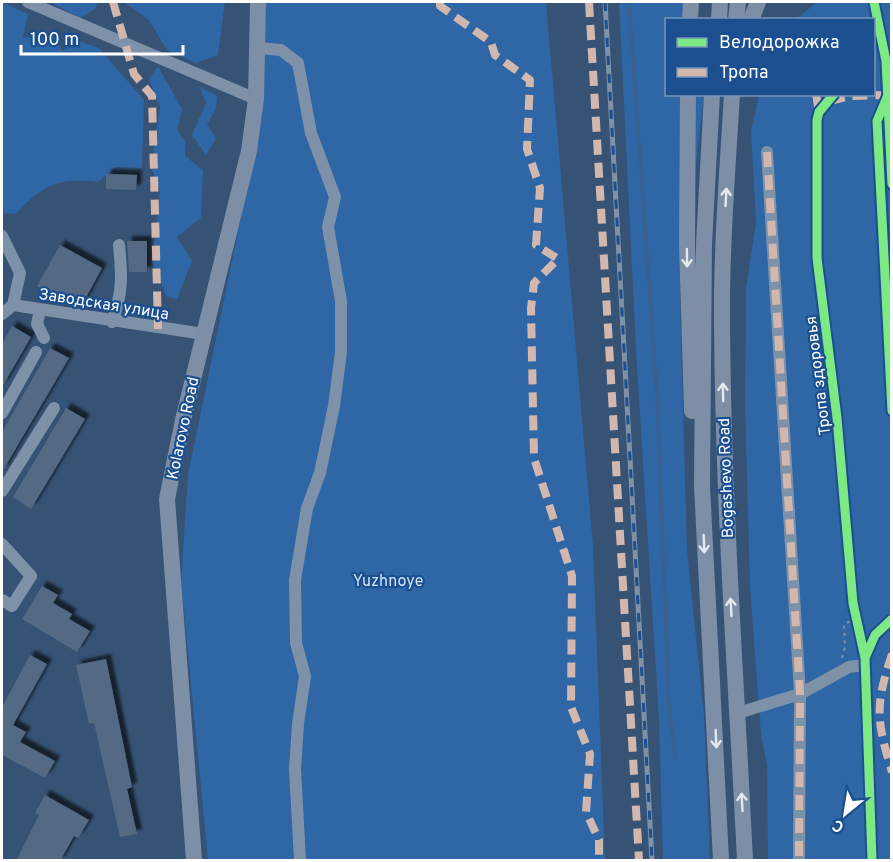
<svg xmlns="http://www.w3.org/2000/svg" width="893" height="862" viewBox="0 0 893 862" font-family="Overpass,sans-serif">
<style>
.green{fill:#2f66a5}
.lines{fill:none;stroke-linecap:round;stroke-linejoin:round}
.stream{stroke:#3b618d;stroke-width:3}
.building{fill:#526984;filter:url(#shadow)}
.path{stroke:#7d92a8;stroke-width:2;stroke-dasharray:3 4.5;stroke-linecap:butt}
.minor{stroke:#7d92a8;stroke-width:12}
.major{stroke:#7d8ea7;stroke-width:16}
.rail-casing{stroke:#7e92a7;stroke-width:5}
.rail{stroke:#1b4f8f;stroke-width:3;stroke-dasharray:9;stroke-linecap:butt}
.quiet{stroke:#d1b7ad;stroke-width:8;stroke-dasharray:15 8;stroke-linecap:butt}
.cycleway-casing{stroke:#1b4f8f;stroke-width:13}
.cycleway{stroke:#7ce984;stroke-width:9}
.oneway{stroke:#e5e8ed}
.labels{text-anchor:middle;stroke-width:4.5;stroke-linejoin:round;paint-order:stroke}
.street-label{font-size:16px;fill:#fff;stroke:#1b4f8f}
.park-label{font-size:16px;fill:#cfe3fa;stroke:#1b4f8f}
</style>
<defs>
<filter id="shadow"><feDropShadow dx="5" dy="-5" stdDeviation="1.5" flood-color="#0009"/></filter>
</defs>
<rect width="100%" height="100%" fill="#365274"/>
<path class="green" d="M 2,2 L 28,14 L 23,37 L 39,39 L 56,36 L 62,51 L 76,40 L 99,48 L 144,100 L 142,168 L 116,167 L 98,182 C 57,177 43,186 15,214 L 4,213 L 2,207 Z
M 50,2 L 98,2 L 96,8 L 80,18 Z
M 124,2 L 225,2 L 218,55 L 196,63 L 167,50 L 149,20 Z
M 266,2 L 546,2 L 593,546 L 605,860 L 208,860 L 181,580 L 188,475 L 262,115 Z
M 619,2 L 684,2 L 683,19 L 666,20 L 666,94 L 680,95 L 680,299 L 687,550 L 704,715 L 710,860 L 663,860 L 659,720 L 636,350 Z
M 817,2 L 891,2 L 891,860 L 768,860 L 767,765 L 761,734 L 750,588 L 745,404 L 746,288 L 756,223 L 751,131 L 759,95 L 874,94 L 874,20 L 796,19 Z
M 158,66 L 182,109 L 177,130 L 185,141 L 185,156 L 203,170 L 201,218 L 177,237 L 192,261 L 177,299 L 167,297 L 152,262 L 160,191 L 151,167 L 160,107 L 149,79 Z
M 199,86 L 217,96 L 216,108 L 207,125 L 216,138 L 206,155 L 192,135 L 206,103 Z
M 696,95 L 704,95 L 696,165 Z"/>
<g class="lines">
<path class="stream" d="M 629,2 L 657,395 L 669,704 L 675,759"/>
</g>
<path class="building" d="M 106,174 L 137,175 L 136,190 L 106,189 Z
M 147,241 L 147,272 L 129,272 L 127,241 Z
M 60,245 L 102,268 L 83,303 L 63,292 L 59,299 L 37,286 Z
M 12,326 L 31,337 L 2,387 L 2,344 Z
M 50,348 L 69,358 L 2,472 L 2,432 Z
M 66,408 L 85,419 L 31,509 L 13,497 Z
M 42,586 L 58,595 L 53,603 L 72,614 L 69,619 L 90,631 L 77,652 L 22,619 Z
M 30,655 L 47,664 L 13,725 L 26,732 L 20,742 L 55,761 L 45,778 L 2,755 L 2,707 Z
M 106,659 L 132,787 L 127,789 L 137,834 L 120,837 L 94,723 L 89,724 L 76,665 Z
M 45,795 L 89,820 L 78,838 L 74,836 L 60,861 L 16,861 L 39,815 L 35,813 Z"/>
<g class="lines">
<path class="path" d="M 842,658 L 845,647 L 844,624 L 855,619"/>
<path class="minor" d="M 28,2 L 256,99
M 258,48 L 281,50 L 298,63 L 311,133 L 335,197 L 328,227 L 341,301 L 341,352 L 334,406 L 320,473 L 307,508 L 295,580 L 296,643 L 305,676 L 298,724 L 295,769 L 300,860
M 767,152 L 800,694 L 799,860
M 2,236 L 20,273 L 13,305
M 40,310 L 37,324 L 44,338
M 2,314 L 13,305 L 204,334
M 112,322 C 123,292 122,276 119,245
M 2,413 L 36,352
M 2,491 L 54,408
M 2,544 L 31,576 L 12,606 L 2,600
M 738,713 L 800,694 L 849,667 L 865,665
M 872,860 L 865,658 L 875,635 L 892,619"/>
<path class="major" d="M 690,20 L 691,2
M 719,20 L 720,2
M 736,20 L 738,2
M 751,20 L 758,2
M 688,94 L 687,244 L 692,411
M 712,94 L 704,244 L 702,486 L 721,860
M 732,94 C 728,164 722,233 722,303 C 722,489 736,675 745,860
M 194,860 L 167,499 L 183,420 L 249,151 L 256,99 L 258,2"/>
<defs>
<path id="rail" d="M 605,2 L 652,860"/>
</defs>
<use href="#rail" class="rail-casing"/>
<use href="#rail" class="rail"/>
<path class="quiet" d="M 113,2 L 134,74 L 152,96 L 158,329
M 440,2 L 440,6 L 491,42 L 495,55 L 530,80 L 527,149 L 540,188 L 536,245 L 558,259 L 534,283 L 531,308 L 534,458 L 572,576 L 571,707 L 590,754 L 586,812 L 599,840 L 599,860
M 589,2 L 639,860
M 816,94 L 819,112
M 830,101 L 850,96 L 888,95
M 767,152 L 800,694 L 799,860
M 892,654 C 875,706 876,719 892,772"/>
<defs>
<path id="cycleway" d="M 874,2 L 886,61 L 892,184
M 834,94 L 819,112 L 817,120 L 817,258 L 837,418 L 853,603 L 865,658
M 892,94 L 888,95 L 877,121 L 892,411
M 872,860 L 865,658 L 875,635 L 892,619"/>
</defs>
<use href="#cycleway" class="cycleway-casing"/>
<use href="#cycleway" class="cycleway"/>
</g>
<defs><path id="oneway-shaft" d="M-6 0H5M1.5-3L5.5 0L1.5 3" fill="none" stroke-width="1.6" stroke-linecap="round" stroke-linejoin="round" transform="scale(1.5)"/></defs>
<g class="oneway">
<use href="#oneway-shaft" transform="translate(726 197) rotate(-87)"/>
<use href="#oneway-shaft" transform="translate(687 258) rotate(89)"/>
<use href="#oneway-shaft" transform="translate(723 392) rotate(-91)"/>
<use href="#oneway-shaft" transform="translate(704 544) rotate(88)"/>
<use href="#oneway-shaft" transform="translate(731 607) rotate(-93)"/>
<use href="#oneway-shaft" transform="translate(716 739) rotate(88)"/>
<use href="#oneway-shaft" transform="translate(742 802) rotate(-93)"/>
</g>
<g class="labels">
<g class="street-label">
<text transform="translate(104 303) rotate(9)" y="6">Заводская улица</text>
<text transform="translate(817 376) rotate(-97)" y="6">Тропа здоровья</text>
<text transform="translate(182 428) rotate(-78)" y="6">Kolarovo Road</text>
<text transform="translate(725 478) rotate(-92)" y="6">Bogashevo Road</text>
</g>
<g class="park-label">
<text x="388" y="586">Yuzhnoye</text>
</g>
</g>
<rect width="893" height="862" fill="none" stroke="#ffffff" stroke-width="6"/>
<rect x="665" y="18" width="210" height="78" fill="#1b4f8f" stroke="#7695bc" stroke-width="1.5"/>
<rect x="677" y="38" width="30" height="9" fill="#7ce984" stroke="#7695bc" stroke-width="1.5"/>
<text x="719" y="48" font-size="18" fill="#ffffff">Велодорожка</text>
<rect x="677" y="68" width="30" height="9" fill="#d1b7ad" stroke="#7695bc" stroke-width="1.5"/>
<text x="719" y="78" font-size="18" fill="#ffffff">Тропа</text>
<g transform="translate(845 814) rotate(210)" stroke="#1b4f8f" stroke-width="4.5" paint-order="stroke">
<path d="M0-4.5L10 22L0 15L-10 22Z" fill="#ffffff"/>
<text y="-9" font-size="16" font-weight="bold" text-anchor="middle" fill="#ffffff">С</text>
</g>
<path d="M21 45v9h162v-9" fill="none" stroke="#ffffff" stroke-width="3"/>
<text x="30" y="45" font-size="18" fill="#ffffff" stroke="#1b4f8f" stroke-width="4.5" paint-order="stroke">100 m</text>
</svg>
